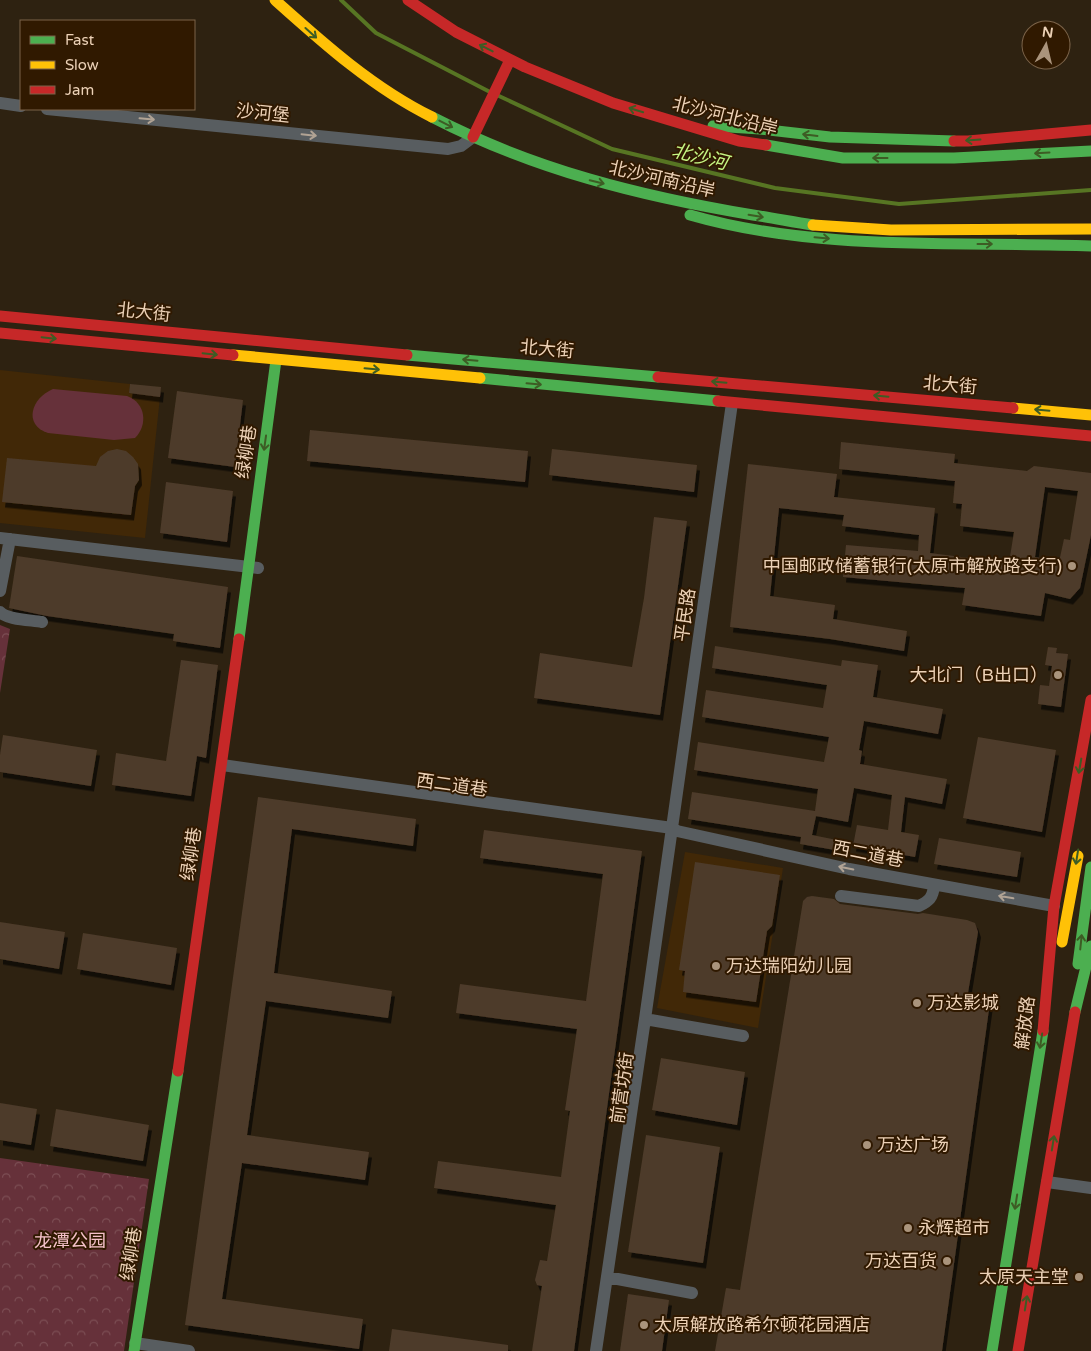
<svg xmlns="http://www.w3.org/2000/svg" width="1091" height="1351" viewBox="0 0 1091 1351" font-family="'Varela Round','Noto Sans SC',sans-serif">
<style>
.built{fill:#412807}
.park{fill:url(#park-crowns)}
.pitch{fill:#66313a}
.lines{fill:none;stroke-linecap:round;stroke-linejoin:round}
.stream{stroke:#577523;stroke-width:4}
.building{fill:#4d3b2a;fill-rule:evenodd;filter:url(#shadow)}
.street{stroke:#585d60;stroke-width:12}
.fast{stroke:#4caf50;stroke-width:11}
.slow{stroke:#ffc107;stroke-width:11}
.jam{stroke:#c62828;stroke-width:11}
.oneway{stroke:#3d5c24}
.oneway2{stroke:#b1a394}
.poi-dot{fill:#aa947c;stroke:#301900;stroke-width:2}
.labels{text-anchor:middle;stroke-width:4;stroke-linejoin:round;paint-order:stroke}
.street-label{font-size:18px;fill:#ecd1b6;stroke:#301900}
.poi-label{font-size:18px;fill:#ecd1b6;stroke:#301900;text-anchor:start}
.park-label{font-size:18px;fill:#f4c0c8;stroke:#301900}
.water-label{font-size:19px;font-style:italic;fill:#c5f684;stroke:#301900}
</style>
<defs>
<pattern id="park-crowns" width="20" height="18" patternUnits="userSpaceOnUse" patternTransform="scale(1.25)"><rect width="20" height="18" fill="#66313a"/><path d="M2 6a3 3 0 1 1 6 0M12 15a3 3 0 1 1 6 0" fill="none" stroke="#7c4e54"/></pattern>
<filter id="shadow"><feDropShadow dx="3" dy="5.5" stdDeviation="0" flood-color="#0009"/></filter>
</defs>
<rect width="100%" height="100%" fill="#2e2211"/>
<path class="built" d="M 0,370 L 130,384 L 129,393 L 160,397 L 145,538 L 0,523 Z
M 685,852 L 783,868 L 758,1028 L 657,1008 Z"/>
<path class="park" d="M 0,625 L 10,629 L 0,693 Z
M 0,1158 L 149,1179 L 124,1351 L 0,1351 Z"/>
<path class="pitch" d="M 53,389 L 127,396 C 146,403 148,425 135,438 L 114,440 L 48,433 C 23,425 31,398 53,389 Z"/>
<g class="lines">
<path class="stream" d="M 341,0 L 376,33 L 490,92
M 499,96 L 612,149 L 775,188 L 899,204 L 1091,190"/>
</g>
<path class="building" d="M 130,384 L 161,387 L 160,397 L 129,393 Z
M 177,391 L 243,400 L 235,467 L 168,458 Z
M 310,430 L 528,451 L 525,482 L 307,461 Z
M 841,442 L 955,454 L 954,463 L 1027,471 L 1034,466 L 1091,473 L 1091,535 L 1080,588 L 1070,599 L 1045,593 L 1041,616 L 962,605 L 965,588 L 843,577 L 846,545 L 918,551 L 919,535 L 842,526 L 844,515 L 779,508 L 770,596 L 835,605 L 833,619 L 907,631 L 904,651 L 830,639 L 730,627 L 748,464 L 837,474 L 834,497 L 935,508 L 930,553 L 1009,563 L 1014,532 L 960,526 L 962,504 L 953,503 L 955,481 L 839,469 ZM 1045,487 L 1078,491 L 1070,540 L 1064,539 L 1059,562 L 1035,557 Z
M 117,449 L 126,451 L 133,457 L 138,464 L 139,480 L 135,486 L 131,515 L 2,502 L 7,458 L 96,466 L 100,457 L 108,451 Z
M 552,449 L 697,465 L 694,492 L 549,475 Z
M 166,482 L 233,491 L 227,542 L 160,533 Z
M 654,517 L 687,521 L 660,715 L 534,698 L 540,653 L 632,667 L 644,598 Z
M 17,556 L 228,587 L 220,648 L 173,641 L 174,634 L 47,616 L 9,608 Z
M 715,646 L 841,666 L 842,660 L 878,665 L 873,697 L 943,709 L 938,734 L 864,721 L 859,750 L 862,751 L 860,764 L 947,779 L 942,804 L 905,797 L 901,832 L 919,835 L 915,857 L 853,846 L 857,825 L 888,830 L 892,795 L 854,788 L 848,822 L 816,816 L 812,835 L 837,840 L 835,850 L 800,844 L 801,837 L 688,819 L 692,792 L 815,811 L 818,789 L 694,770 L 698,742 L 824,762 L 829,737 L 702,717 L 706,690 L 823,708 L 827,685 L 712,668 Z
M 1048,647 L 1057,648 L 1056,653 L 1068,654 L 1061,707 L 1038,704 L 1040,685 L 1049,686 L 1052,666 L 1045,665 Z
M 181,660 L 218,665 L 206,758 L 197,756 L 191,796 L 112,785 L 116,753 L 166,761 Z
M 3,735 L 97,750 L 91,786 L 0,772 L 0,755 Z
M 978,737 L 1056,750 L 1042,832 L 963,818 Z
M 258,797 L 416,819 L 413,846 L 292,829 L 274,973 L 392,991 L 388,1018 L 266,1001 L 247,1135 L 369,1152 L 365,1180 L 242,1163 L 222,1299 L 363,1319 L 359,1349 L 185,1325 Z
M 484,830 L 642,851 L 574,1351 L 532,1351 L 542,1286 L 537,1285 L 535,1280 L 540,1260 L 547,1261 L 556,1205 L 434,1188 L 438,1161 L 561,1177 L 570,1111 L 565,1110 L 577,1029 L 456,1013 L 460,984 L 586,1001 L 603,874 L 480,858 Z
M 939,838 L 1021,852 L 1017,877 L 934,864 Z
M 695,862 L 780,875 L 772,926 L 767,931 L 756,1002 L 683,992 L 685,971 L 679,970 Z
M 812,896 L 834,899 L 840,904 L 918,914 L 923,913 L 967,920 L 975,923 L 978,932 L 967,999 L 990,1002 L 942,1351 L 715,1351 L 726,1288 L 740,1290 L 803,901 L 807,897 Z
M 0,922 L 65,932 L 59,969 L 0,959 Z
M 83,933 L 177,948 L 171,985 L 77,969 Z
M 661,1058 L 745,1072 L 737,1125 L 652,1110 Z
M 0,1103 L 37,1109 L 31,1145 L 0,1140 Z
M 56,1109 L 149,1125 L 143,1161 L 50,1146 Z
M 646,1135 L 720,1147 L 703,1263 L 628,1252 Z
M 628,1294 L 669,1300 L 662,1351 L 620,1351 Z
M 392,1329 L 508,1345 L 508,1351 L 389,1351 Z"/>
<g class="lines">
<path class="street" d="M 0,103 L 21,106
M 47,109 L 448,149 L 461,146 L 473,137
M 0,538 L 258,568
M 0,591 L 10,539
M 0,612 C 7,620 32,620 42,622
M 222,765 L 672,828 L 677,831 L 849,869 L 1054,906
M 841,896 L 919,906 C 929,901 933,898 934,885
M 645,1019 L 743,1036
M 1047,1182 L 1091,1188
M 607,1277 L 692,1293
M 135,1343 L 189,1351
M 596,1351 L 645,1019 L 732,403"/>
<path class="fast" d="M 432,117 C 535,170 640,196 753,215 C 773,218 793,222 813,225
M 713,126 L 760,129 L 830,137 L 954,141
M 766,145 L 843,158 L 954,158 L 1091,151
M 690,215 C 818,252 959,241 1091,246
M 407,355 L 658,377
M 480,378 L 718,401
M 239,639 L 276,360
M 1078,964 L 1091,867
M 1075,1012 L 1091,946
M 134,1351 L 178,1071
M 992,1351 L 1043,1031"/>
<path class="slow" d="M 275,0 C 323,43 373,88 432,117
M 813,225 L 891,230 L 1091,229
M 233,355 L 480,378
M 1013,408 L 1091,415
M 1062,942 L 1078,856"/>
<path class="jam" d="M 408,0 L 456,32 L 525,67 L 613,103 L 739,141 L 766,145
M 473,137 L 510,60
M 954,141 L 968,141 L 1091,130
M 0,316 L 407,355
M 0,333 L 233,355
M 658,377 L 1013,408
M 718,401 L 1091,436
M 1043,1031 L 1054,906 L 1091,700
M 178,1071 L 239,639
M 1018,1351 L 1075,1012"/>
</g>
<defs><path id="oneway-shaft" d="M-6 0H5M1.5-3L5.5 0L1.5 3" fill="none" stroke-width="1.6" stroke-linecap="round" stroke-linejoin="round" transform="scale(1.25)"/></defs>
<g class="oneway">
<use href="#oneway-shaft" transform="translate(311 33) rotate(42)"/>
<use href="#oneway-shaft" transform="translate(486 48) rotate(-153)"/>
<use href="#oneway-shaft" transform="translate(636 110) rotate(-163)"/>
<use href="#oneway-shaft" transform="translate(446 124) rotate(27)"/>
<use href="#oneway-shaft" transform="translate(810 135) rotate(-173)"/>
<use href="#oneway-shaft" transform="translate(973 140) rotate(176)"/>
<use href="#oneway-shaft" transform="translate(1042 153) rotate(177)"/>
<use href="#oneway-shaft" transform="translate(880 158) rotate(180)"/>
<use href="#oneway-shaft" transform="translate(597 182) rotate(14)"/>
<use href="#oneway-shaft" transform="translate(756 216) rotate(9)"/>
<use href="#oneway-shaft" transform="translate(822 238) rotate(5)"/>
<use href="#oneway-shaft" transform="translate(985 244)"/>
<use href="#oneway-shaft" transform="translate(49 338) rotate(6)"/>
<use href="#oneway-shaft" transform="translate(210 354) rotate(6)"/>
<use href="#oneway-shaft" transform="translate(470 360) rotate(-175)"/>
<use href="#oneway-shaft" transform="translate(372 369) rotate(5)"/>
<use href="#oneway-shaft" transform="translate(719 382) rotate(-175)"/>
<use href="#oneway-shaft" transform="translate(534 384) rotate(5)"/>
<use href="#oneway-shaft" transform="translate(881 396) rotate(-175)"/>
<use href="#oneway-shaft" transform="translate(1042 410) rotate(-175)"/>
<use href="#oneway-shaft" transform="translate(265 443) rotate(98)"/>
<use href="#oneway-shaft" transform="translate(1080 766) rotate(100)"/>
<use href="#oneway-shaft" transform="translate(1077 857) rotate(99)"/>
<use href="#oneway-shaft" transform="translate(1081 942) rotate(-84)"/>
<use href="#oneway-shaft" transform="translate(1041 1041) rotate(99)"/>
<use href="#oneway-shaft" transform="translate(1053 1143) rotate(-81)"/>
<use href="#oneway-shaft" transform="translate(1016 1202) rotate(99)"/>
<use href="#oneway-shaft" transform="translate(1026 1303) rotate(-81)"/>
</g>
<g class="oneway2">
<use href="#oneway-shaft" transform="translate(147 119) rotate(5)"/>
<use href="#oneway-shaft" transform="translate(309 135) rotate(6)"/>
<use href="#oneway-shaft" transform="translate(846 868) rotate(-168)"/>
<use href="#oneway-shaft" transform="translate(1006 897) rotate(-170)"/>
</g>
<g class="poi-dot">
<circle cx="1072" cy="566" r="5"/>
<circle cx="1058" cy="675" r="5"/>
<circle cx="716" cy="966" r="5"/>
<circle cx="917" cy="1003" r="5"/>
<circle cx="867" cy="1145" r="5"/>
<circle cx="908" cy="1228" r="5"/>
<circle cx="947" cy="1261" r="5"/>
<circle cx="1079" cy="1277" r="5"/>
<circle cx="644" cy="1325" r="5"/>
</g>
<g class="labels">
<g class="street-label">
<text transform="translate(263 113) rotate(6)" y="6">沙河堡</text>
<text transform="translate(725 116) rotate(14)" y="6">北沙河北沿岸</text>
<text transform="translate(662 179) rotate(13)" y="6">北沙河南沿岸</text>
<text transform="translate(144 312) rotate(6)" y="6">北大街</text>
<text transform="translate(547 349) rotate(5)" y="6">北大街</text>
<text transform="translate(950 385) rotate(5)" y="6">北大街</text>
<text transform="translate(246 452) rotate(-82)" y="6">绿柳巷</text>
<text transform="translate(685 615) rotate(-82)" y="6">平民路</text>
<text transform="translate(452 785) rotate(8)" y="6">西二道巷</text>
<text transform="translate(191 854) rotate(-82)" y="6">绿柳巷</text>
<text transform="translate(868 854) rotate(11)" y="6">西二道巷</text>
<text transform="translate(1025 1023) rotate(-83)" y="6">解放路</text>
<text transform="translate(622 1088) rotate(-82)" y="6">前营坊街</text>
<text transform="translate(131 1254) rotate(-81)" y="6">绿柳巷</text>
</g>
<g class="poi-label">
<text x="1062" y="572" text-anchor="end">中国邮政储蓄银行(太原市解放路支行)</text>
<text x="1048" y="681" text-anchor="end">大北门（B出口）</text>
<text x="726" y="972">万达瑞阳幼儿园</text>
<text x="927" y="1009">万达影城</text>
<text x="877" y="1151">万达广场</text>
<text x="918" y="1234">永辉超市</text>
<text x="937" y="1267" text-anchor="end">万达百货</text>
<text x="1069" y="1283" text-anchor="end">太原天主堂</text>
<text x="654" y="1331">太原解放路希尔顿花园酒店</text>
</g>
<g class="park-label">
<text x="70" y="1247">龙潭公园</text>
</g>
<g class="water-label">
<text transform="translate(700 156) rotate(14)" y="7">北沙河</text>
</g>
</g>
<rect x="20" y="20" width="175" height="90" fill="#301900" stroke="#7b6349"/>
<rect x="30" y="36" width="25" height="8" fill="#4caf50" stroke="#7b6349"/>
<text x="65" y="45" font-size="15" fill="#ecd1b6">Fast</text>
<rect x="30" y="61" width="25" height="8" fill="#ffc107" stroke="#7b6349"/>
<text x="65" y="70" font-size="15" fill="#ecd1b6">Slow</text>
<rect x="30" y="86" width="25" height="8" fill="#c62828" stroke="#7b6349"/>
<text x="65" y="95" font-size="15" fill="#ecd1b6">Jam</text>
<g transform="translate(1046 45) rotate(8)"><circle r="24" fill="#301900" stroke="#7b6349"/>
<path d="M0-4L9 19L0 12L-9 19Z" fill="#aa947c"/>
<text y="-8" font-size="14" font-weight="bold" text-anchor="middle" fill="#ecd1b6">N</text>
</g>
</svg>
